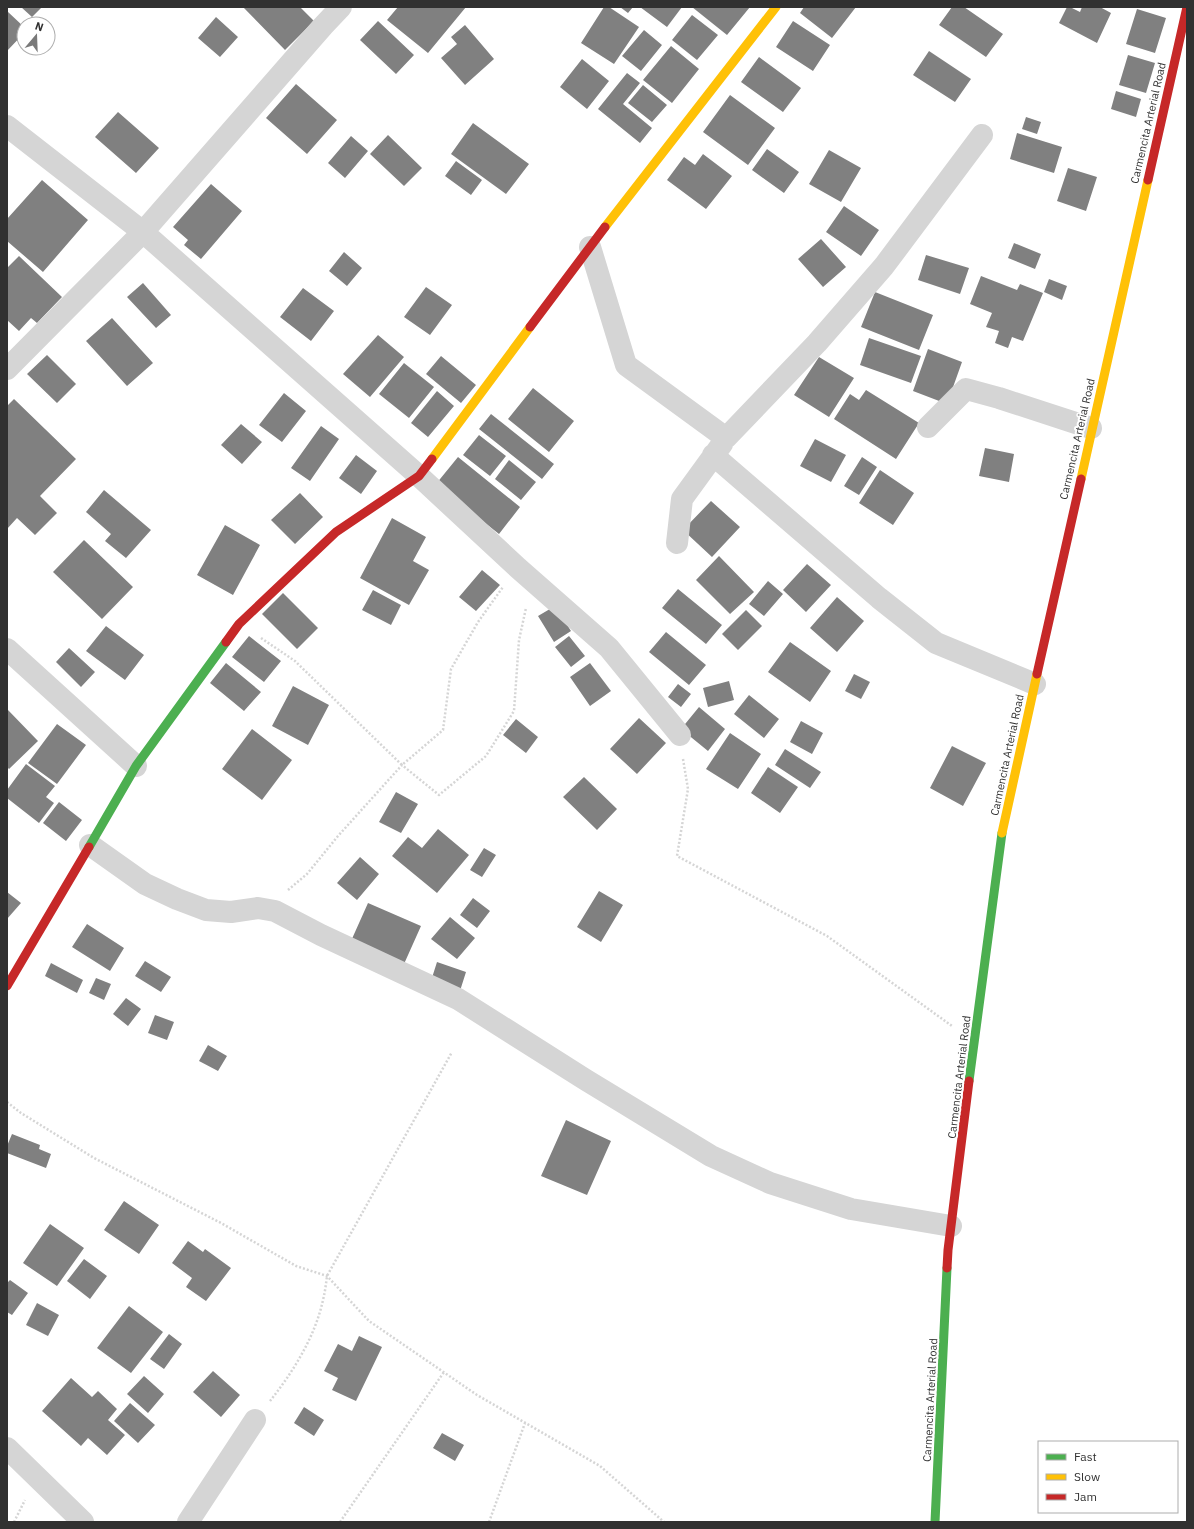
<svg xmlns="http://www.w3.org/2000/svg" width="1194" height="1529" viewBox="0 0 1194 1529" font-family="'IBM Plex Sans',sans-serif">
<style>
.building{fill:#808080}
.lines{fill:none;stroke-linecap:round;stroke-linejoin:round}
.path{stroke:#d5d5d5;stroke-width:2.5;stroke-dasharray:2 2;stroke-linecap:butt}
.street{stroke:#d5d5d5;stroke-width:22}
.fast{stroke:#4caf50;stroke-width:9}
.slow{stroke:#ffc107;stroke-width:9}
.jam{stroke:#c62828;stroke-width:9}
.labels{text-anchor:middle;stroke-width:4;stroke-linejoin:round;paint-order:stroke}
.street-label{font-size:11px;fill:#313131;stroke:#fff}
</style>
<rect width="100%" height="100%" fill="#fff"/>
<path class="building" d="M 21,7 L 42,7 L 32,17 Z
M 243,7 L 300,7 L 314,21 L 285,50 Z
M 398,7 L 466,7 L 428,53 L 387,20 Z
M 604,7 L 609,7 L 639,27 L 614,64 L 581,43 Z
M 620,7 L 633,7 L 628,13 Z
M 640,7 L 682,7 L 667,27 Z
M 692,7 L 750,7 L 727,35 Z
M 804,7 L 856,7 L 832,38 L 800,13 Z
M 952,7 L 964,7 L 1003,34 L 986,57 L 939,25 Z
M 1067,7 L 1070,7 L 1080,12 L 1082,7 L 1100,7 L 1111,13 L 1097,43 L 1059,23 Z
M 1137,9 L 1166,18 L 1155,53 L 1126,44 Z
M 7,11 L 24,27 L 24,33 L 7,51 Z
M 692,15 L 718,35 L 697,60 L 672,40 Z
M 216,17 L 238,37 L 220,57 L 198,38 Z
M 378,21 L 414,55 L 396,74 L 360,40 Z
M 793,21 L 830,45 L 813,71 L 776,47 Z
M 465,25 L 494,59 L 465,85 L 441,58 L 457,44 L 451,37 Z
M 644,30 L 662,45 L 641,71 L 622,56 Z
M 671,46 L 699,69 L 672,103 L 643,80 Z
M 929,51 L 971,79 L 955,102 L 913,75 Z
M 1128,55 L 1155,63 L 1146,93 L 1119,85 Z
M 759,57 L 801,88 L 783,112 L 741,82 Z
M 582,59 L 609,81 L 587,109 L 560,87 Z
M 627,73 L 640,83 L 623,104 L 652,128 L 640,143 L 598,109 Z
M 296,84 L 337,120 L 307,154 L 266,118 Z
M 643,85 L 667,105 L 652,122 L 628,103 Z
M 1116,91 L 1141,99 L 1136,117 L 1111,109 Z
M 730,95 L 775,128 L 748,165 L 703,132 Z
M 118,112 L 159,148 L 136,173 L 95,137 Z
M 1026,117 L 1041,122 L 1037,134 L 1022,129 Z
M 473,123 L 529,164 L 506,194 L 451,154 Z
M 1017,133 L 1062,147 L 1054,173 L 1010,159 Z
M 388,135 L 422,168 L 404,186 L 370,154 Z
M 351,136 L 368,151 L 345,178 L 328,163 Z
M 767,149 L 799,172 L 784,193 L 752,170 Z
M 829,150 L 861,168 L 841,202 L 809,184 Z
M 703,154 L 732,176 L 706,209 L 667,180 L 684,157 L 695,165 Z
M 456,161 L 482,180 L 471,195 L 445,176 Z
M 1068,168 L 1097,177 L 1086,211 L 1057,201 Z
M 42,180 L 88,220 L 43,272 L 7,241 L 7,219 Z
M 211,184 L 242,211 L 201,259 L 184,245 L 188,240 L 173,227 Z
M 844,206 L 879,230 L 861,256 L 826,232 Z
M 821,239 L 846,267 L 823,287 L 798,259 Z
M 1014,243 L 1041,254 L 1035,269 L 1008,258 Z
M 344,252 L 362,268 L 347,286 L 329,271 Z
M 926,255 L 969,268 L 960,294 L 918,280 Z
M 19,256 L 62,297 L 37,323 L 31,318 L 19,331 L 7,320 L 7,268 Z
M 981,276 L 1017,290 L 1020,284 L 1043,293 L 1023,341 L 1012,337 L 1008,348 L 995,343 L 999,331 L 986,327 L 992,313 L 970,304 Z
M 1049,279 L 1067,286 L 1062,300 L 1044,292 Z
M 143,283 L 171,315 L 156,328 L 127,297 Z
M 426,287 L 452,305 L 430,335 L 404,317 Z
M 303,288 L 334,311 L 311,341 L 280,317 Z
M 875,292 L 933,315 L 919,350 L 861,327 Z
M 112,318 L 153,363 L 127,386 L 86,341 Z
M 378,335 L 404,357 L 370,397 L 343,374 Z
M 869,338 L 921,356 L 911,383 L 860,365 Z
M 928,349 L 962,362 L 947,404 L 913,391 Z
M 47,355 L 76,384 L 57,403 L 27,374 Z
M 441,356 L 476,385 L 461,403 L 426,374 Z
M 819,357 L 854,378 L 829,417 L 794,395 Z
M 404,363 L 434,387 L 409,418 L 379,394 Z
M 533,388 L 574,421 L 549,452 L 508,419 Z
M 866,390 L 919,423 L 896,459 L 834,419 L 850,394 L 859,400 Z
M 437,391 L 454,406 L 428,437 L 411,423 Z
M 284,393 L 306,411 L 282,442 L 259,425 Z
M 14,399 L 76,459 L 40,496 L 57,513 L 35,535 L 17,518 L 7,529 L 7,406 Z
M 491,414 L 554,464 L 542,479 L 479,429 Z
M 241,424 L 262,442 L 242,464 L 221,445 Z
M 321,426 L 339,439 L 310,481 L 291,468 Z
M 479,435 L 506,456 L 490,476 L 463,455 Z
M 815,439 L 846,455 L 831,482 L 800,466 Z
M 985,448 L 1014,454 L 1009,482 L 979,476 Z
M 356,455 L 377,471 L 361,494 L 339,478 Z
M 458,457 L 520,507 L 499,534 L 436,484 Z
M 862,457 L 877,467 L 859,495 L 844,486 Z
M 509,460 L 536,482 L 521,500 L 495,479 Z
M 880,470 L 914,493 L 893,525 L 859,503 Z
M 104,490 L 151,530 L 126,558 L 105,541 L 111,534 L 86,512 Z
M 300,493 L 323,517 L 295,544 L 271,520 Z
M 711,501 L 740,527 L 712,557 L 683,530 Z
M 392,518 L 426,537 L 413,561 L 429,570 L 409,605 L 360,578 Z
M 225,525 L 260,545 L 233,595 L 197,575 Z
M 84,540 L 133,587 L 102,619 L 53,572 Z
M 719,556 L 754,592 L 730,614 L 696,580 Z
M 807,564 L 831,585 L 806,612 L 783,590 Z
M 482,570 L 500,585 L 476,611 L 459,597 Z
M 768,581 L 783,594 L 764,616 L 749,604 Z
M 678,589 L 722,625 L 706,644 L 662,608 Z
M 373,590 L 401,605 L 391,625 L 362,610 Z
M 283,593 L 318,628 L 297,649 L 262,614 Z
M 837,597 L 864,621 L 837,652 L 810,628 Z
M 555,606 L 571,631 L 554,642 L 538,616 Z
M 746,610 L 762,626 L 738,650 L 722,634 Z
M 106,626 L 144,655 L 125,680 L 86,651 Z
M 666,632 L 706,665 L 689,685 L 649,652 Z
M 249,636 L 281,661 L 264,682 L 232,657 Z
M 569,636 L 585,656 L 571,667 L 555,647 Z
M 790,642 L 831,671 L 810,702 L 768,672 Z
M 69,648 L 95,672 L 81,687 L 56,662 Z
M 226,663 L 261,692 L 244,711 L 210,683 Z
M 590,663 L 611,691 L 590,706 L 570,677 Z
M 854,674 L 870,682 L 861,699 L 845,691 Z
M 729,681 L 734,700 L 708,707 L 703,688 Z
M 678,684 L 691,694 L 681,707 L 668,697 Z
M 293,686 L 329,705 L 308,745 L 272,726 Z
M 749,695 L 779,719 L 764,738 L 734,714 Z
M 699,707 L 725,729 L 708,751 L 681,729 Z
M 7,709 L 38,741 L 9,769 L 7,767 Z
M 639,718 L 666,743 L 637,774 L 610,749 Z
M 516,719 L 538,737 L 526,753 L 503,735 Z
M 801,721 L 823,733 L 812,754 L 790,742 Z
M 57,724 L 86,745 L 57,784 L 28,763 Z
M 252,729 L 292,760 L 262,800 L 222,769 Z
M 730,733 L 761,754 L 738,789 L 706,769 Z
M 952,746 L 986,763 L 963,806 L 930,788 Z
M 785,749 L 821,772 L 810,788 L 775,765 Z
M 26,764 L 55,786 L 46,797 L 54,803 L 39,823 L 7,798 L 7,790 Z
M 768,767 L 798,787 L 780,813 L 751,793 Z
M 584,777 L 617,809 L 597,830 L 563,797 Z
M 396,792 L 418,804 L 401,833 L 379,822 Z
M 59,802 L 82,820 L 66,841 L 43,823 Z
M 438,829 L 469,855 L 437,893 L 392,856 L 408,837 L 422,848 Z
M 484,848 L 496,855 L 482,877 L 470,870 Z
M 360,857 L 379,874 L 357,900 L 337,883 Z
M 599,891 L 623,905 L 601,942 L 577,927 Z
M 7,892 L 21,903 L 7,919 Z
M 473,898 L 490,911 L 477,928 L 460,915 Z
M 368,903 L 421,926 L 404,964 L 351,941 Z
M 450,917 L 475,938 L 457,959 L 431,939 Z
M 87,924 L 124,948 L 110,971 L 72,947 Z
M 145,961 L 171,977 L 161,992 L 135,976 Z
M 437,962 L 466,972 L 459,994 L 430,984 Z
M 51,963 L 83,980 L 77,993 L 45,976 Z
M 96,978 L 111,984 L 104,1000 L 89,993 Z
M 126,998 L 141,1009 L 128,1026 L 113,1014 Z
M 155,1015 L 174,1022 L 167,1040 L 148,1033 Z
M 208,1045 L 227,1056 L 218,1071 L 199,1061 Z
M 566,1120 L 611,1141 L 587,1195 L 541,1176 Z
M 12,1134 L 40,1145 L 39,1149 L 51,1154 L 46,1168 L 7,1153 L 7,1146 Z
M 124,1201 L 159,1225 L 139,1254 L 104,1230 Z
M 50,1224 L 84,1248 L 57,1286 L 23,1263 Z
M 188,1241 L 203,1252 L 205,1249 L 231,1268 L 206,1301 L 186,1287 L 192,1278 L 172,1263 Z
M 84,1259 L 107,1276 L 90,1299 L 67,1281 Z
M 10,1280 L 28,1293 L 12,1315 L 7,1312 L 7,1283 Z
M 37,1303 L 59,1315 L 48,1336 L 26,1325 Z
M 129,1306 L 163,1332 L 131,1373 L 97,1348 Z
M 169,1334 L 182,1344 L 164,1369 L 150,1359 Z
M 359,1336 L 382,1347 L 356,1401 L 332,1390 L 338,1378 L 324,1371 L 338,1344 L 352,1351 Z
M 213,1371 L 240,1395 L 221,1417 L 193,1392 Z
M 144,1376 L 164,1394 L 148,1413 L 127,1394 Z
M 71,1378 L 92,1397 L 98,1391 L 117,1409 L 108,1420 L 125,1435 L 107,1455 L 88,1438 L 81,1446 L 42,1411 Z
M 130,1403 L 155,1425 L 138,1443 L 114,1421 Z
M 304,1407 L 324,1420 L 314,1436 L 294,1423 Z
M 442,1433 L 464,1445 L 455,1461 L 433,1448 Z"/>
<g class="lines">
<path class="path" d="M 261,638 L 295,661 L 402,765 L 443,730 L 451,669 L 478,622 L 503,587
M 683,759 L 688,789 L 677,856 L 827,936 L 952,1026
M 288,890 L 307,874 L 338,836 L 402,765 L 439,795 L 486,756 L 514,711 L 519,640 L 526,608
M 7,1102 L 21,1113 L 94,1158 L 221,1223 L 296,1266 L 327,1276 L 369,1321 L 477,1395 L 600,1466 L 664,1522
M 270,1401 C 293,1372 315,1337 323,1300 C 325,1292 326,1284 327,1276 L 452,1052
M 14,1522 L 25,1500
M 340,1522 L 444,1372
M 489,1522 L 525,1423"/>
<path class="street" d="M 7,126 L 143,232 L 419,476 L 518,568 L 609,648 L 680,735
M 590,247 L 626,365 L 726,438 L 817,343 L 884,266 L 982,135
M 7,369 L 143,232 L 323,26 L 341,7
M 928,427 L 966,389 L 999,398 L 1091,428
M 713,455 L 879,598 L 936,643 L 1035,684
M 677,543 L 682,499 L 722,444
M 7,649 L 136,766
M 90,845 L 145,884 L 177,899 L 206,910 L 231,912 L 258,908 L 275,911 L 321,935 L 458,999 L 586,1080 L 711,1156 L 770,1183 L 851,1209 L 951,1226
M 7,1448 L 83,1522
M 188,1522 L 255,1420"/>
<path class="fast" d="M 89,847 L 136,766 L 226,642
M 969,1081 L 1002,833
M 935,1522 L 947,1268"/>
<path class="slow" d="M 605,227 L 776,7
M 432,459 L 530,327
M 1081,479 L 1148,180
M 1002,833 L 1037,674"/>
<path class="jam" d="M 1148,180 L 1187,7
M 530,327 L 605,227
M 226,642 L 239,624 L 336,532 L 419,476 L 432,459
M 1037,674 L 1081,479
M 7,986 L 89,847
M 947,1268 L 948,1250 L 969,1081"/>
</g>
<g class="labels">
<g class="street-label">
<text transform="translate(1148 123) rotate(-77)" y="4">Carmencita Arterial Road</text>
<text transform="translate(1077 439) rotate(-77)" y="4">Carmencita Arterial Road</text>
<text transform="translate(1007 755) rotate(-78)" y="4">Carmencita Arterial Road</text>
<text transform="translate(959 1077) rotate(-83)" y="4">Carmencita Arterial Road</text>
<text transform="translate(930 1400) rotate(-87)" y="4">Carmencita Arterial Road</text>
</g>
</g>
<rect width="1194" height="1529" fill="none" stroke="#313131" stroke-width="16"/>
<rect x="1038" y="1441" width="140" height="72" fill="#ffffff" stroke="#adadad"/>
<rect x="1046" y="1454" width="20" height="6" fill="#4caf50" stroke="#adadad"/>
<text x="1074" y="1461" font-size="12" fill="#313131">Fast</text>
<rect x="1046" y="1474" width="20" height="6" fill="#ffc107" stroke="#adadad"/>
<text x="1074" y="1481" font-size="12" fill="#313131">Slow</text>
<rect x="1046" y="1494" width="20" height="6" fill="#c62828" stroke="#adadad"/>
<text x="1074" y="1501" font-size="12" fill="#313131">Jam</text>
<g transform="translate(36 36) rotate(19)"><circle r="19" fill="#ffffff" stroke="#adadad"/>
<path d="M0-3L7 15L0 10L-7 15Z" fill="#797979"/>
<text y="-6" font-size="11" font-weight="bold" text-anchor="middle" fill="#313131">N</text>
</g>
</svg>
